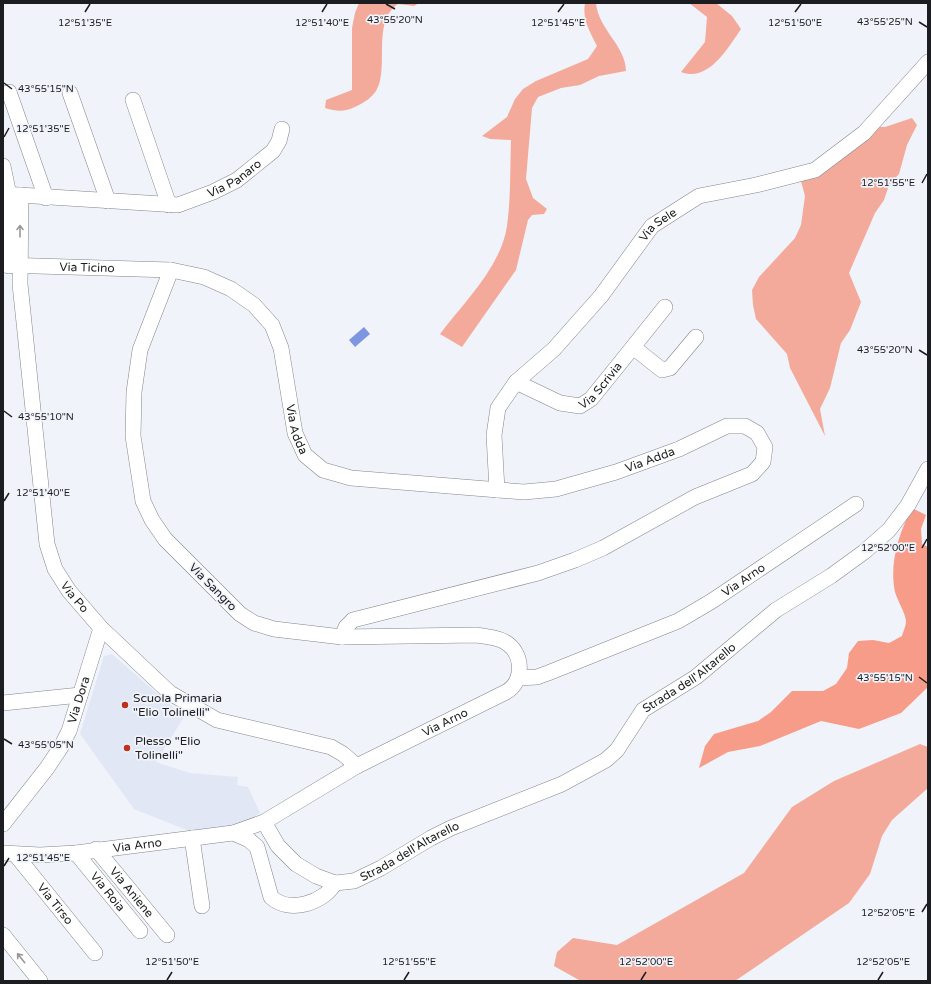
<svg xmlns="http://www.w3.org/2000/svg" width="931" height="984" viewBox="0 0 931 984" font-family="'Varela Round',sans-serif">
<style>
.built{fill:#e2e7f6}
.green{fill:#f4aa9b}
.forest{fill:#f89c8a}
.water{fill:#7e96e1}
.lines{fill:none;stroke-linecap:round;stroke-linejoin:round}
.minor-casing{stroke:#83868d;stroke-width:16}
.minor{stroke:#fff;stroke-width:15}
.oneway{stroke:#99999b}
.ticks{fill:none;stroke:#1c1d20;stroke-width:1.5}
.poi-dot{fill:#be311e;stroke:#f0f3fa;stroke-width:1.5}
.labels{text-anchor:middle;stroke-width:3.5;stroke-linejoin:round;paint-order:stroke}
.street-label{font-size:12px;fill:#1c1d20;stroke:#f0f3fa}
.poi-label{font-size:12px;fill:#1c1d20;stroke:#f0f3fa;text-anchor:start}
.ticks-label{font-size:10px;text-anchor:middle;fill:#1c1d20;stroke:#f0f3fa;stroke-width:3.5;stroke-linejoin:round;paint-order:stroke}
</style>
<rect width="100%" height="100%" fill="#f0f3fa"/>
<path class="built" d="M 112,654 L 184,717 L 156,762 L 190,773 L 238,777 L 237,785 L 248,787 L 260,813 L 236,828 L 194,833 L 134,809 L 80,734 L 104,656 Z"/>
<path class="green" d="M 359,3 L 419,3 L 414,6 L 398,4 C 371,22 390,69 376,91 C 371,98 365,102 357,106 C 344,112 338,112 325,108 L 326,100 L 352,90 L 352,28 L 355,13 Z
M 585,3 L 596,3 C 598,29 626,46 626,71 L 599,76 L 580,85 L 561,88 L 538,97 L 532,108 L 526,179 L 533,198 L 547,209 L 544,214 L 532,215 L 528,220 L 516,270 L 462,347 L 440,334 C 464,302 501,267 507,226 C 511,198 510,168 511,140 L 490,139 L 482,136 L 507,117 L 515,99 L 523,89 L 536,81 L 588,59 L 597,46 C 590,32 582,19 585,3 Z
M 689,3 L 716,3 L 732,16 L 741,29 C 728,48 708,83 681,72 L 705,42 L 707,17 Z
M 912,118 L 917,125 L 907,145 L 899,174 L 889,185 L 884,200 L 875,213 L 849,273 L 861,302 L 850,330 L 841,343 L 830,388 L 820,409 L 825,436 L 790,368 L 787,354 L 756,319 L 753,305 L 752,290 L 759,277 L 795,238 L 801,225 L 805,196 L 801,181 L 880,127 L 885,127 Z
M 920,744 L 928,747 L 928,788 L 892,820 L 882,836 L 870,874 L 849,903 L 735,981 L 579,980 L 554,966 L 557,952 L 573,938 L 617,945 L 744,873 L 792,807 L 834,781 Z"/>
<path class="forest" d="M 912,508 L 926,515 L 921,529 L 922,544 L 928,547 L 928,687 L 901,713 L 859,729 L 821,721 L 760,746 L 728,752 L 699,768 L 705,746 L 714,734 L 758,721 L 771,712 L 792,691 L 823,691 L 836,684 L 847,668 L 849,653 L 858,641 L 873,640 L 889,643 L 902,636 C 903,632 906,626 906,621 C 905,612 898,602 895,592 C 889,563 899,533 912,508 Z"/>
<path class="water" d="M 364,327 L 370,334 L 355,347 L 349,340 Z"/>
<g class="lines">
<defs>
<g id="minor">
<path d="M 9,92 L 46,198"/>
<path d="M 70,93 L 108,201"/>
<path d="M 133,100 L 169,205"/>
<path d="M 3,166 L 9,195 L 9,266"/>
<path id="s1" d="M 3,194 L 178,205 L 213,192 L 237,180 L 273,151 L 279,141 L 282,129"/>
<path id="s2" d="M 21,195 L 20,284 L 47,544 L 55,569 L 69,591 L 101,628 L 170,693 L 217,720 L 331,747 L 343,754 L 357,766"/>
<path id="s3" d="M 3,265 L 171,270 L 204,277 L 231,289 L 254,305 L 272,325 L 281,348 L 295,433 L 305,455 L 323,470 L 351,478 L 524,492 L 556,489 L 616,472 L 679,449 L 727,426 L 745,426 L 757,433 L 765,447 L 763,462 L 752,474 L 695,497 L 603,548 L 575,560 L 538,573 L 353,620 L 346,627 L 342,637"/>
<path d="M 633,347 L 665,307"/>
<path id="s4" d="M 516,382 L 560,403 L 580,406 L 591,399 L 633,347 L 662,370 L 670,368 L 696,337"/>
<path id="s5" d="M 497,490 L 494,435 L 498,408 L 516,382 L 554,349 L 601,296 L 652,226 L 699,196 L 756,185 L 815,170 L 864,133 L 928,62"/>
<path id="s6" d="M 518,678 L 537,677 L 548,673 L 678,621 L 712,601 L 856,504"/>
<path d="M 3,703 L 80,695"/>
<path id="s7" d="M 264,822 L 278,846 L 296,864 L 316,876 L 335,883 L 354,881 L 381,868 L 431,838 L 451,828 L 562,784 L 606,760 L 617,750 L 643,710 L 696,677 L 776,610 L 831,576 L 864,552 L 889,530 L 908,505 L 928,469"/>
<path id="s8" d="M 3,824 L 47,768 L 61,747 L 69,731 L 101,628"/>
<path d="M 233,833 L 249,840 L 257,847 L 271,897 C 289,914 324,903 335,883"/>
<path d="M 192,838 L 202,906"/>
<path id="s9" d="M 96,849 L 167,935"/>
<path id="s10" d="M 3,853 L 40,855 L 76,853 L 233,833 L 264,822 L 357,766 L 506,692 C 524,682 524,653 505,642 C 497,637 486,637 477,635 L 342,637 L 274,629 L 254,623 L 240,614 L 165,539 L 152,520 L 143,501 L 133,436 L 134,392 L 140,350 L 171,270"/>
<path id="s11" d="M 76,853 L 140,931"/>
<path id="s12" d="M 15,854 L 95,953"/>
<path d="M 3,935 L 40,981"/>
</g>
</defs>
<use href="#minor" class="minor-casing"/>
<use href="#minor" class="minor"/>
</g>
<defs><path id="oneway-shaft" d="M-6 0H5M1.5-3L5.5 0L1.5 3" fill="none" stroke-width="1.6" stroke-linecap="round" stroke-linejoin="round"/></defs>
<g class="oneway">
<use href="#oneway-shaft" transform="translate(20 231) rotate(-90)"/>
<use href="#oneway-shaft" transform="translate(21 958) rotate(-128)"/>
</g>
<path class="ticks" d="M 386,4 L 395,9M 85,12 L 90,4M 322,12 L 327,4M 558,12 L 564,4M 795,12 L 801,4M 919,22 L 927,27M 4,83 L 12,89M 4,137 L 9,128M 922,183 L 927,174M 919,350 L 927,355M 4,411 L 12,417M 4,501 L 9,493M 922,548 L 927,539M 919,677 L 927,683M 4,739 L 12,744M 4,866 L 9,858M 922,912 L 927,904M 167,980 L 172,972M 404,980 L 409,972M 641,980 L 646,972M 878,980 L 883,972"/>
<g class="poi-dot">
<circle cx="125" cy="705" r="4"/>
<circle cx="127" cy="748" r="4"/>
</g>
<g class="labels">
<g class="street-label">
<text dy="4" stroke="none"><textPath href="#s1" startOffset="238">Via Panaro</textPath></text>
<text dy="4" stroke="none"><textPath href="#s5" startOffset="327">Via Sele</textPath></text>
<text dy="4" stroke="none"><textPath href="#s3" startOffset="84">Via Ticino</textPath></text>
<text dy="4" stroke="none"><textPath href="#s4" startOffset="98">Via Scrivia</textPath></text>
<text dy="4" stroke="none"><textPath href="#s3" startOffset="394">Via Adda</textPath></text>
<text dy="4" stroke="none"><textPath href="#s3" startOffset="778">Via Adda</textPath></text>
<text dy="4" stroke="none"><textPath href="#s6" startOffset="248">Via Arno</textPath></text>
<text transform="translate(213 587) rotate(45)" y="4">Via Sangro</text>
<text dy="4" stroke="none"><textPath href="#s2" startOffset="411">Via Po</textPath></text>
<text dy="4" stroke="none"><textPath href="#s7" startOffset="515">Strada dell'Altarello</textPath></text>
<text dy="4" stroke="none"><textPath href="#s8" startOffset="147">Via Dora</textPath></text>
<text dy="4" stroke="none"><textPath href="#s10" startOffset="471">Via Arno</textPath></text>
<text dy="4" stroke="none"><textPath href="#s10" startOffset="135">Via Arno</textPath></text>
<text dy="4" stroke="none"><textPath href="#s7" startOffset="179">Strada dell'Altarello</textPath></text>
<text dy="4" stroke="none"><textPath href="#s11" startOffset="50">Via Roia</textPath></text>
<text dy="4" stroke="none"><textPath href="#s9" startOffset="56">Via Aniene</textPath></text>
<text dy="4" stroke="none"><textPath href="#s12" startOffset="64">Via Tirso</textPath></text>
</g>
<g class="poi-label">
<text x="133" y="702">Scuola Primaria<tspan x="133" dy="14">"Elio Tolinelli"</tspan></text>
<text x="135" y="745">Plesso "Elio<tspan x="135" dy="14">Tolinelli"</tspan></text>
</g>
</g>
<g class="ticks-label">
<text x="395" y="23">43°55'20"N</text>
<text x="885" y="25">43°55'25"N</text>
<text x="322" y="26">12°51'40"E</text>
<text x="85" y="26">12°51'35"E</text>
<text x="558" y="26">12°51'45"E</text>
<text x="795" y="26">12°51'50"E</text>
<text x="46" y="92">43°55'15"N</text>
<text x="43" y="132">12°51'35"E</text>
<text x="888" y="186">12°51'55"E</text>
<text x="885" y="353">43°55'20"N</text>
<text x="46" y="420">43°55'10"N</text>
<text x="43" y="496">12°51'40"E</text>
<text x="888" y="551">12°52'00"E</text>
<text x="885" y="681">43°55'15"N</text>
<text x="46" y="748">43°55'05"N</text>
<text x="43" y="861">12°51'45"E</text>
<text x="888" y="916">12°52'05"E</text>
<text x="172" y="965">12°51'50"E</text>
<text x="409" y="965">12°51'55"E</text>
<text x="646" y="965">12°52'00"E</text>
<text x="883" y="965">12°52'05"E</text>
</g>
<rect width="931" height="984" fill="none" stroke="#1c1d20" stroke-width="8"/>
</svg>
